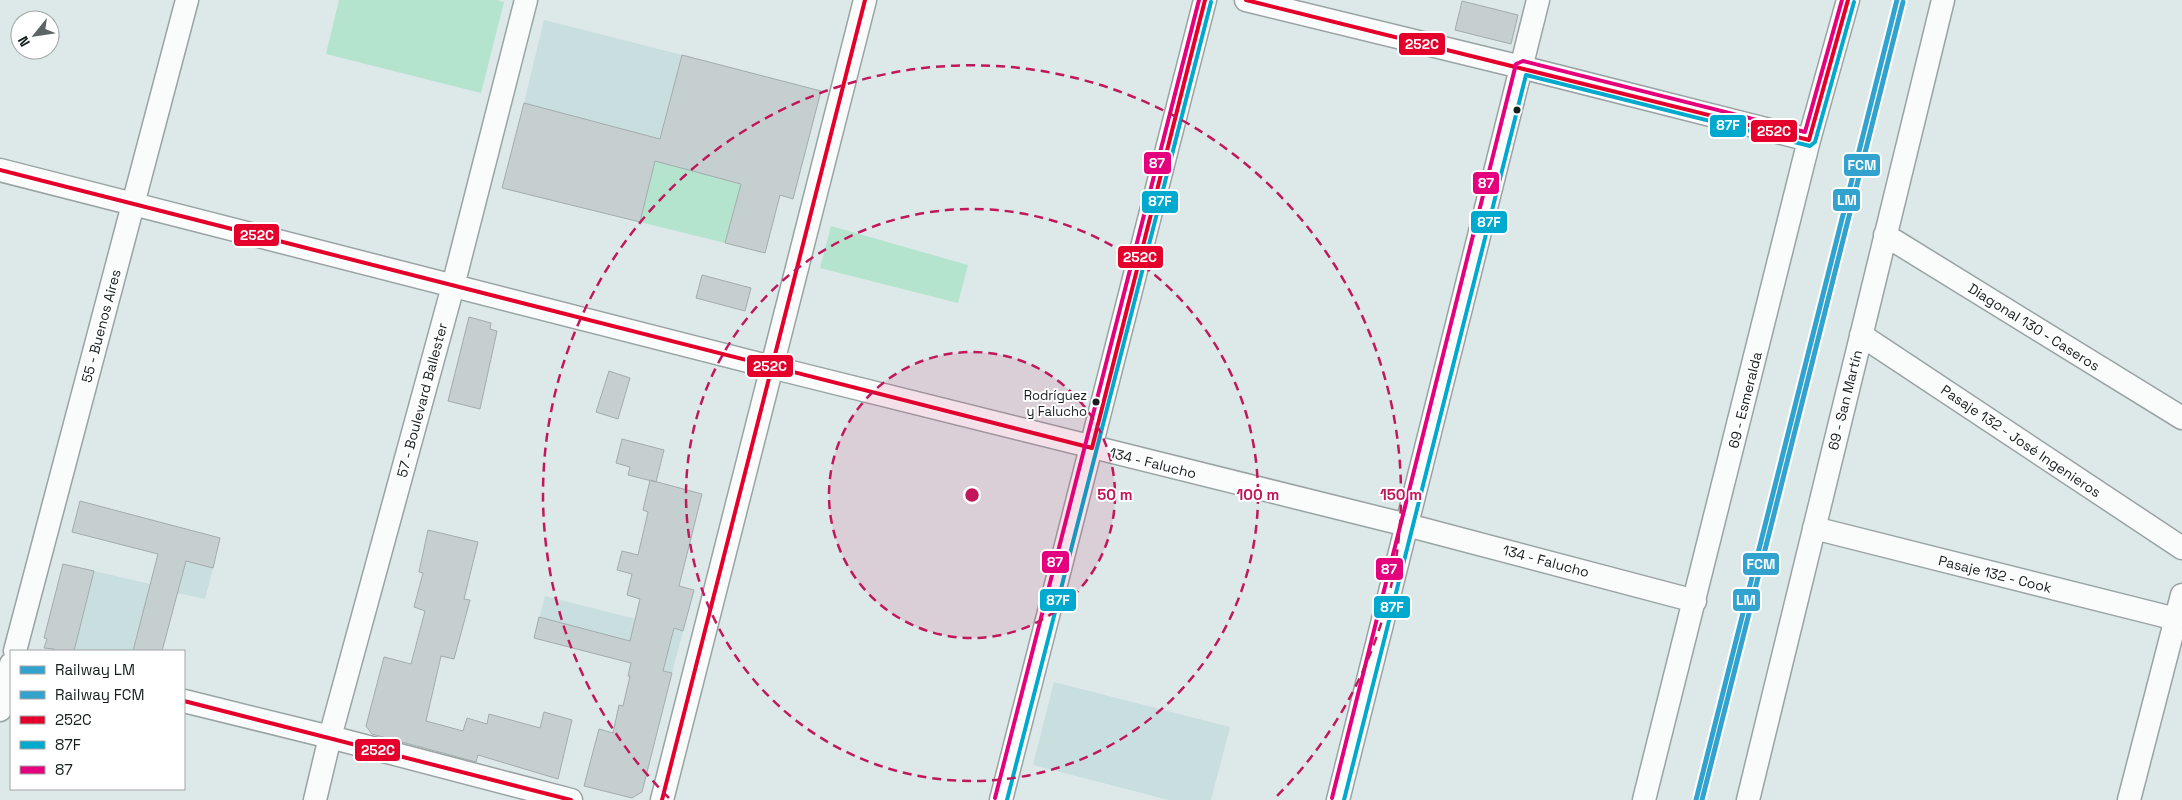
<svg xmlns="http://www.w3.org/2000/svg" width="2182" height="800" viewBox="0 0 2182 800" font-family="'Space Grotesk',sans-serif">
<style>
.built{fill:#c9dedf}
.green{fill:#b4e4ce}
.building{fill:#c6cfcf;stroke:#a3acab}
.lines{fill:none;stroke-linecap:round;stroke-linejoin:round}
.minor-casing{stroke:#9aa3a3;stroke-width:25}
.minor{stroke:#fafcfc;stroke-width:22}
.bus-1-casing{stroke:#fff;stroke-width:8}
.bus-2-casing{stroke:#fff;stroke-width:8}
.bus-3-casing{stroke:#fff;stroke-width:8}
.bus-1{stroke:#e4002b;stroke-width:4}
.bus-2{stroke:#00a9ce;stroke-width:4}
.bus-3{stroke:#e5007d;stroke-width:4}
.rail-1-casing{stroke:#fff;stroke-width:9}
.rail-2-casing{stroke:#fff;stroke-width:9}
.rail-1{stroke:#32a3ce;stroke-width:5}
.rail-2{stroke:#32a3ce;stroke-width:5}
.ring{fill:none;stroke:#c2185b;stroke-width:2.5;stroke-dasharray:9 6}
.bus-dot{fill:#161e1e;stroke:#fff;stroke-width:2}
.labels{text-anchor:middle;stroke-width:4;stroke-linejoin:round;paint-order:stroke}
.bus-label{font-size:13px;fill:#161e1e;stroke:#fff;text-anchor:end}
.street-label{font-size:14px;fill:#161e1e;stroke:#fff}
.centre{fill:#c2185b;stroke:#fff;stroke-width:2.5}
.ring-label{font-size:15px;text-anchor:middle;font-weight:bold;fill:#c2185b;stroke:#fff;stroke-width:4;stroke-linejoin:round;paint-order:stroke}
.line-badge{stroke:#fff;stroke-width:2}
.badge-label{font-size:14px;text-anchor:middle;font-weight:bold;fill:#fff}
</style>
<rect width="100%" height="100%" fill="#dde8e9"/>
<path class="built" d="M 544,20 L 682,55 L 660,139 L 524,103 Z
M 158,554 L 213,568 L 205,599 L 177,593 L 162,651 L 74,651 L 94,571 L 150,584 Z
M 545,596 L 683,631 L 672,673 L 534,638 Z
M 1054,682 L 1230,727 L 1211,800 L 1169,800 L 1033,765 Z"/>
<path class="green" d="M 339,0 L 497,0 L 504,2 L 481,93 L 326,54 Z
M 682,55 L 821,91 L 793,199 L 741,184 L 725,243 L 640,222 Z
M 831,226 L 968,265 L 958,303 L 820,268 Z"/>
<path class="building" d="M 1462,1 L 1518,15 L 1511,44 L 1455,30 Z
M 682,55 L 821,91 L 793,199 L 780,195 L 765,253 L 725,243 L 741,184 L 655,161 L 640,222 L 502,188 L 524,103 L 660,139 Z
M 702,275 L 751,288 L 745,311 L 696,298 Z
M 469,317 L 491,323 L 490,329 L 497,331 L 480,409 L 448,401 Z
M 609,371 L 630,378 L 618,419 L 596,412 Z
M 622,439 L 664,450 L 656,482 L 628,475 L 630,467 L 616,463 Z
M 650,480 L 702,494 L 679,586 L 694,590 L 683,631 L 674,628 L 663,671 L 672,673 L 642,792 L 632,798 L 584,786 L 599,729 L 613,733 L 619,705 L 623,706 L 630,676 L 628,676 L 631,663 L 534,638 L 539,617 L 630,641 L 640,599 L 627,595 L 632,574 L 617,570 L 622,551 L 638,555 L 648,512 L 643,510 Z
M 80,501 L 220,538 L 213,568 L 186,561 L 162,651 L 133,651 L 158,554 L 72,532 Z
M 428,530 L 478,542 L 464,599 L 470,600 L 454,659 L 441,656 L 426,721 L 463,731 L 467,718 L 487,724 L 489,714 L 540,728 L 544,712 L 572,720 L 558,779 L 478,755 L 476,762 L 372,734 L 366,726 L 384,657 L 411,664 L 425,611 L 414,607 L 423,573 L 419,572 Z
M 63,564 L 94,571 L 74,651 L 53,651 L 54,649 L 44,648 L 47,639 L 44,638 Z"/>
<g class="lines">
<defs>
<path id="minor" d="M 1246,0 L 1521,67 L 1809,140
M 0,170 L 771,367 L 1407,525 L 1695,601
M 1885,235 L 2182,418
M 1861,335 L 2182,548
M 1814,528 L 2176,619
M 15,651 L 187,0
M 184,701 L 330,737 L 571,800
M 0,710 L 11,664
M 315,800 L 330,737 L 453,286 L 526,0
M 662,800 L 865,0
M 1001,800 L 1205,0
M 1338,800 L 1538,0
M 1644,800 L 1809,140 L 1848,0
M 1748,800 L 1943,0
M 2129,800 L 2182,595"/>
</defs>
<use href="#minor" class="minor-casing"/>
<use href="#minor" class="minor"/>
<defs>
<path id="bus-1" d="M 1246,0 L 1809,140 L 1848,0
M 0,170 L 1092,448 L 1205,0
M 184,701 L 571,800
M 662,800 L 865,0"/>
<path id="bus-2" d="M 1007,800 L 1211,2
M 1344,800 L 1526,75 L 1810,146 L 1815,142 L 1854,2"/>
<path id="bus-3" d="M 995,798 L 1199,0
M 1332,798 L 1516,64 L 1523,61 L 1805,132 L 1842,0"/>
</defs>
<use href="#bus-1" class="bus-1-casing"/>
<use href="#bus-2" class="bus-2-casing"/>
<use href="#bus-3" class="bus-3-casing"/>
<use href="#bus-1" class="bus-1"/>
<use href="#bus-2" class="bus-2"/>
<use href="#bus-3" class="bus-3"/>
<defs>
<path id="rail-1" d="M 1696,800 L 1897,0"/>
<path id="rail-2" d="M 1702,800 L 1903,2"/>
</defs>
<use href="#rail-1" class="rail-1-casing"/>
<use href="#rail-2" class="rail-2-casing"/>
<use href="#rail-1" class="rail-1"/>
<use href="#rail-2" class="rail-2"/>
</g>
<circle cx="972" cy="495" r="143" fill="#c2185b" fill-opacity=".12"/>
<g class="ring">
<circle cx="972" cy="495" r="143"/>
<circle cx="972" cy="495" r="286"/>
<path d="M669 798A429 429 0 1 1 1275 798"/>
</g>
<g class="bus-dot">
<circle cx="1517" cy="110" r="4.5"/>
<circle cx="1096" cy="402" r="4.5"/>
</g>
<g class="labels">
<g class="bus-label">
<text x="1087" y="400">Rodríguez<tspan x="1087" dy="16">y Falucho</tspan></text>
</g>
<g class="street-label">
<text transform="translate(101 326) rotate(-75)" y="5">55 - Buenos Aires</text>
<text transform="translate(2034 327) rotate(32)" y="5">Diagonal 130 - Caseros</text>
<text transform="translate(422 400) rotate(-75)" y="5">57 - Boulevard Ballester</text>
<text transform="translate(1745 400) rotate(-76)" y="5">69 - Esmeralda</text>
<text transform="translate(1845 400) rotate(-76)" y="5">69 - San Martín</text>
<text transform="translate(2021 441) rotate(34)" y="5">Pasaje 132 - José Ingenieros</text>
<text transform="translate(1153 463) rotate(14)" y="5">134 - Falucho</text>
<text transform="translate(1546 561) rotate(15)" y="5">134 - Falucho</text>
<text transform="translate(1995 574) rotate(14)" y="5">Pasaje 132 - Cook</text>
</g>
</g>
<circle cx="972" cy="495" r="8" class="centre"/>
<g class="ring-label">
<text x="1115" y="500">50 m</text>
<text x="1258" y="500">100 m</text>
<text x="1401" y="500">150 m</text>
</g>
<g class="line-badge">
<rect x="1398" y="32" width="48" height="24" rx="5" fill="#e4002b"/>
<rect x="1709" y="114" width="38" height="24" rx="5" fill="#00a9ce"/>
<rect x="1750" y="119" width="48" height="24" rx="5" fill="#e4002b"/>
<rect x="1143" y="151" width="29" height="24" rx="5" fill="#e5007d"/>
<rect x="1843" y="153" width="38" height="24" rx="5" fill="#32a3ce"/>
<rect x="1472" y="171" width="28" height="24" rx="5" fill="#e5007d"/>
<rect x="1832" y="188" width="29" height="24" rx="5" fill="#32a3ce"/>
<rect x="1141" y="190" width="38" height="24" rx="5" fill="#00a9ce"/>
<rect x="1470" y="210" width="38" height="24" rx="5" fill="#00a9ce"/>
<rect x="233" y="223" width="47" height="24" rx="5" fill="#e4002b"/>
<rect x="1117" y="245" width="47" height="24" rx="5" fill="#e4002b"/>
<rect x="746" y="354" width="48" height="24" rx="5" fill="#e4002b"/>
<rect x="1041" y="550" width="29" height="24" rx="5" fill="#e5007d"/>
<rect x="1742" y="552" width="38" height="24" rx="5" fill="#32a3ce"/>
<rect x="1375" y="557" width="29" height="24" rx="5" fill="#e5007d"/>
<rect x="1732" y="588" width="29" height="24" rx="5" fill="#32a3ce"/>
<rect x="1039" y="588" width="38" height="24" rx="5" fill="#00a9ce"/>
<rect x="1373" y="595" width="38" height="24" rx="5" fill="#00a9ce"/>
<rect x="354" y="738" width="47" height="24" rx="5" fill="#e4002b"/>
</g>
<g class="badge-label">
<text x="1422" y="49">252C</text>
<text x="1728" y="130">87F</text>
<text x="1774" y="136">252C</text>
<text x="1157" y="168">87</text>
<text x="1862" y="170">FCM</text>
<text x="1486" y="188">87</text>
<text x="1847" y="205">LM</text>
<text x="1160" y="206">87F</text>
<text x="1489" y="227">87F</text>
<text x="257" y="240">252C</text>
<text x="1140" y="262">252C</text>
<text x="770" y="371">252C</text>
<text x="1055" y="567">87</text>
<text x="1761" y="569">FCM</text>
<text x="1389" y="574">87</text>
<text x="1746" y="605">LM</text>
<text x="1058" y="605">87F</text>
<text x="1392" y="612">87F</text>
<text x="378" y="755">252C</text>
</g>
<rect x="10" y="650" width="175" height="140" fill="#ffffff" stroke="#a2a5a5"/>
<rect x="20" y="666" width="25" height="8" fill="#32a3ce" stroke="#a2a5a5"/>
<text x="55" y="675" font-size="15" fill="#161e1e">Railway LM</text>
<rect x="20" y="691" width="25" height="8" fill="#32a3ce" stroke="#a2a5a5"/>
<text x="55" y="700" font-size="15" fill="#161e1e">Railway FCM</text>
<rect x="20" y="716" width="25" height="8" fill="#e4002b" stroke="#a2a5a5"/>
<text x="55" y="725" font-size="15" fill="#161e1e">252C</text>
<rect x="20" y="741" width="25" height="8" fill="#00a9ce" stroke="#a2a5a5"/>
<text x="55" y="750" font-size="15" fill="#161e1e">87F</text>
<rect x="20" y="766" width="25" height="8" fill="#e5007d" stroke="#a2a5a5"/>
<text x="55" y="775" font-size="15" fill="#161e1e">87</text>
<g transform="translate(35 35) rotate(240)"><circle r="24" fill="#ffffff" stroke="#a2a5a5"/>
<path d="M0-4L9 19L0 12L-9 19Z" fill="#5c6565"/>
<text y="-8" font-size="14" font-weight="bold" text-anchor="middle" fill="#161e1e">N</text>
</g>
</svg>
